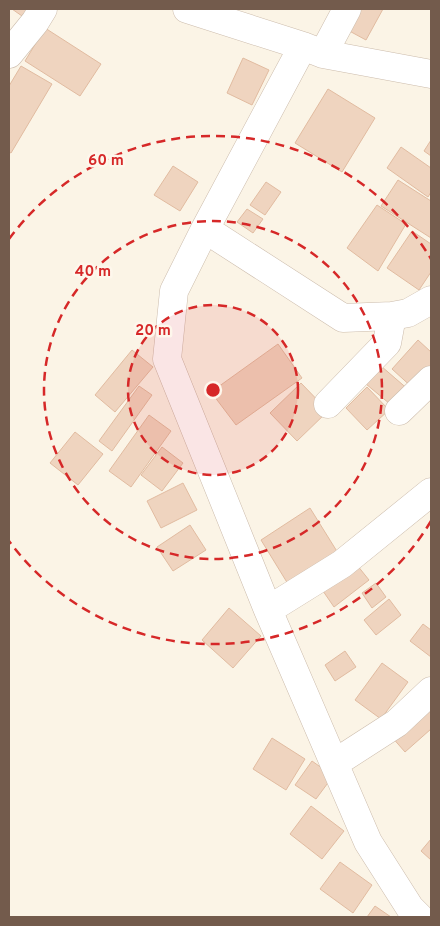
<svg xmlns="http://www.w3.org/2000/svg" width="440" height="926" viewBox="0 0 440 926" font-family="Overpass,sans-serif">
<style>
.building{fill:#efd4bf;stroke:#e1bba0}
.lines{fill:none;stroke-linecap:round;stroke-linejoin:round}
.minor-casing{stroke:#ccbcac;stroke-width:29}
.minor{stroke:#fff;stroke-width:28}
.ring{fill:none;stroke:#d62828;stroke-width:2.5;stroke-dasharray:9 6}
.centre{fill:#d62828;stroke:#fef7ec;stroke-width:2.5}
.ring-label{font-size:15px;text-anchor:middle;font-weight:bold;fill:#d62828;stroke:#fef7ec;stroke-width:5;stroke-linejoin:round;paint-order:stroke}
</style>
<rect width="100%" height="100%" fill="#fbf4e6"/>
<path class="building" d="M 12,9 L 28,9 L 22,16 Z
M 352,9 L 383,9 L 366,40 L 342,27 Z
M 45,28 L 101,64 L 80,96 L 25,61 Z
M 243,58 L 269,70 L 252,105 L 227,93 Z
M 21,66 L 52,84 L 11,153 L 9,152 L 9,86 Z
M 328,89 L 375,118 L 342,172 L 295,143 Z
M 431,140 L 431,156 L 424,151 Z
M 401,147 L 431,168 L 431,192 L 428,197 L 387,168 Z
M 173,166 L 198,182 L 180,211 L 154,195 Z
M 398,180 L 431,201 L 431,238 L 381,206 Z
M 266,182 L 281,192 L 265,215 L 250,205 Z
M 377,205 L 406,224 L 378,271 L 347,248 Z
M 247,209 L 263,219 L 253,233 L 237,222 Z
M 412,231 L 431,244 L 431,272 L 419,290 L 387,268 Z
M 418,340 L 431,352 L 431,372 L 415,390 L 392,369 Z
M 278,344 L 302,378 L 236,425 L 211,392 Z
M 132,350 L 153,367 L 115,412 L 95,395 Z
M 381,366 L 410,391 L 396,409 L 366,384 Z
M 301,383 L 328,411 L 297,441 L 270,413 Z
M 139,386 L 152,395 L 112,451 L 99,441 Z
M 367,387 L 389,410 L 367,430 L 346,408 Z
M 149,415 L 171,431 L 131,487 L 109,471 Z
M 75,432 L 103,454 L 78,485 L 50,463 Z
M 162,447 L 183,463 L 162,491 L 141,475 Z
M 183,483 L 197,510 L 161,528 L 147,501 Z
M 310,508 L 338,553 L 288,584 L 261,540 Z
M 190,525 L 206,550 L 173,571 L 157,547 Z
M 357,565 L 369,580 L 334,607 L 323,591 Z
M 376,583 L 386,597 L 372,608 L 362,593 Z
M 389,599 L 401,615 L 376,635 L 364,620 Z
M 229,608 L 261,636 L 233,668 L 202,640 Z
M 423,624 L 431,630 L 431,657 L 410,641 Z
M 345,651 L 356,667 L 335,681 L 325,665 Z
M 382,663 L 408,682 L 381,719 L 355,700 Z
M 431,709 L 431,729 L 405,752 L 391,736 Z
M 272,738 L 305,759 L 286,790 L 253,769 Z
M 312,761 L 333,776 L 316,799 L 295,785 Z
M 311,806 L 344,831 L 322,859 L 290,834 Z
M 431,839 L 431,860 L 421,851 Z
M 340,862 L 372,885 L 353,913 L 320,889 Z
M 375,906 L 391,917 L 367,917 Z"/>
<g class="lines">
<defs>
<path id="minor" d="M 187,9 L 303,46 L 323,54 L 431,74
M 303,46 L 205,229 L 174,291 L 167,359 L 268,610 L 368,842 L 410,908 L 419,917
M 9,54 L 35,22 L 43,9
M 323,54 L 347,9
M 205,229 L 343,318 L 392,316
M 328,404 L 387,343 L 392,316 L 408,313 L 431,300
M 399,411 L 431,380
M 268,610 L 342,564 L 431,492
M 335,763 L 397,723 L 431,691"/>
</defs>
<use href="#minor" class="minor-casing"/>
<use href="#minor" class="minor"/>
</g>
<circle cx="213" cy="390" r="85" fill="#d62828" fill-opacity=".12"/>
<g class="ring">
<circle cx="213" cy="390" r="85"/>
<circle cx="213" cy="390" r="169"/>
<path d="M431 521A254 254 0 0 1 9 541M9 239A254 254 0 0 1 431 259"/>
</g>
<circle cx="213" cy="390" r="8" class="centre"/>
<g class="ring-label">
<text x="106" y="165">60 m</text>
<text x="93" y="276">40 m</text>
<text x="153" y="335">20 m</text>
</g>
<rect width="440" height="926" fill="none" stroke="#735b4c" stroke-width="20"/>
</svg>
